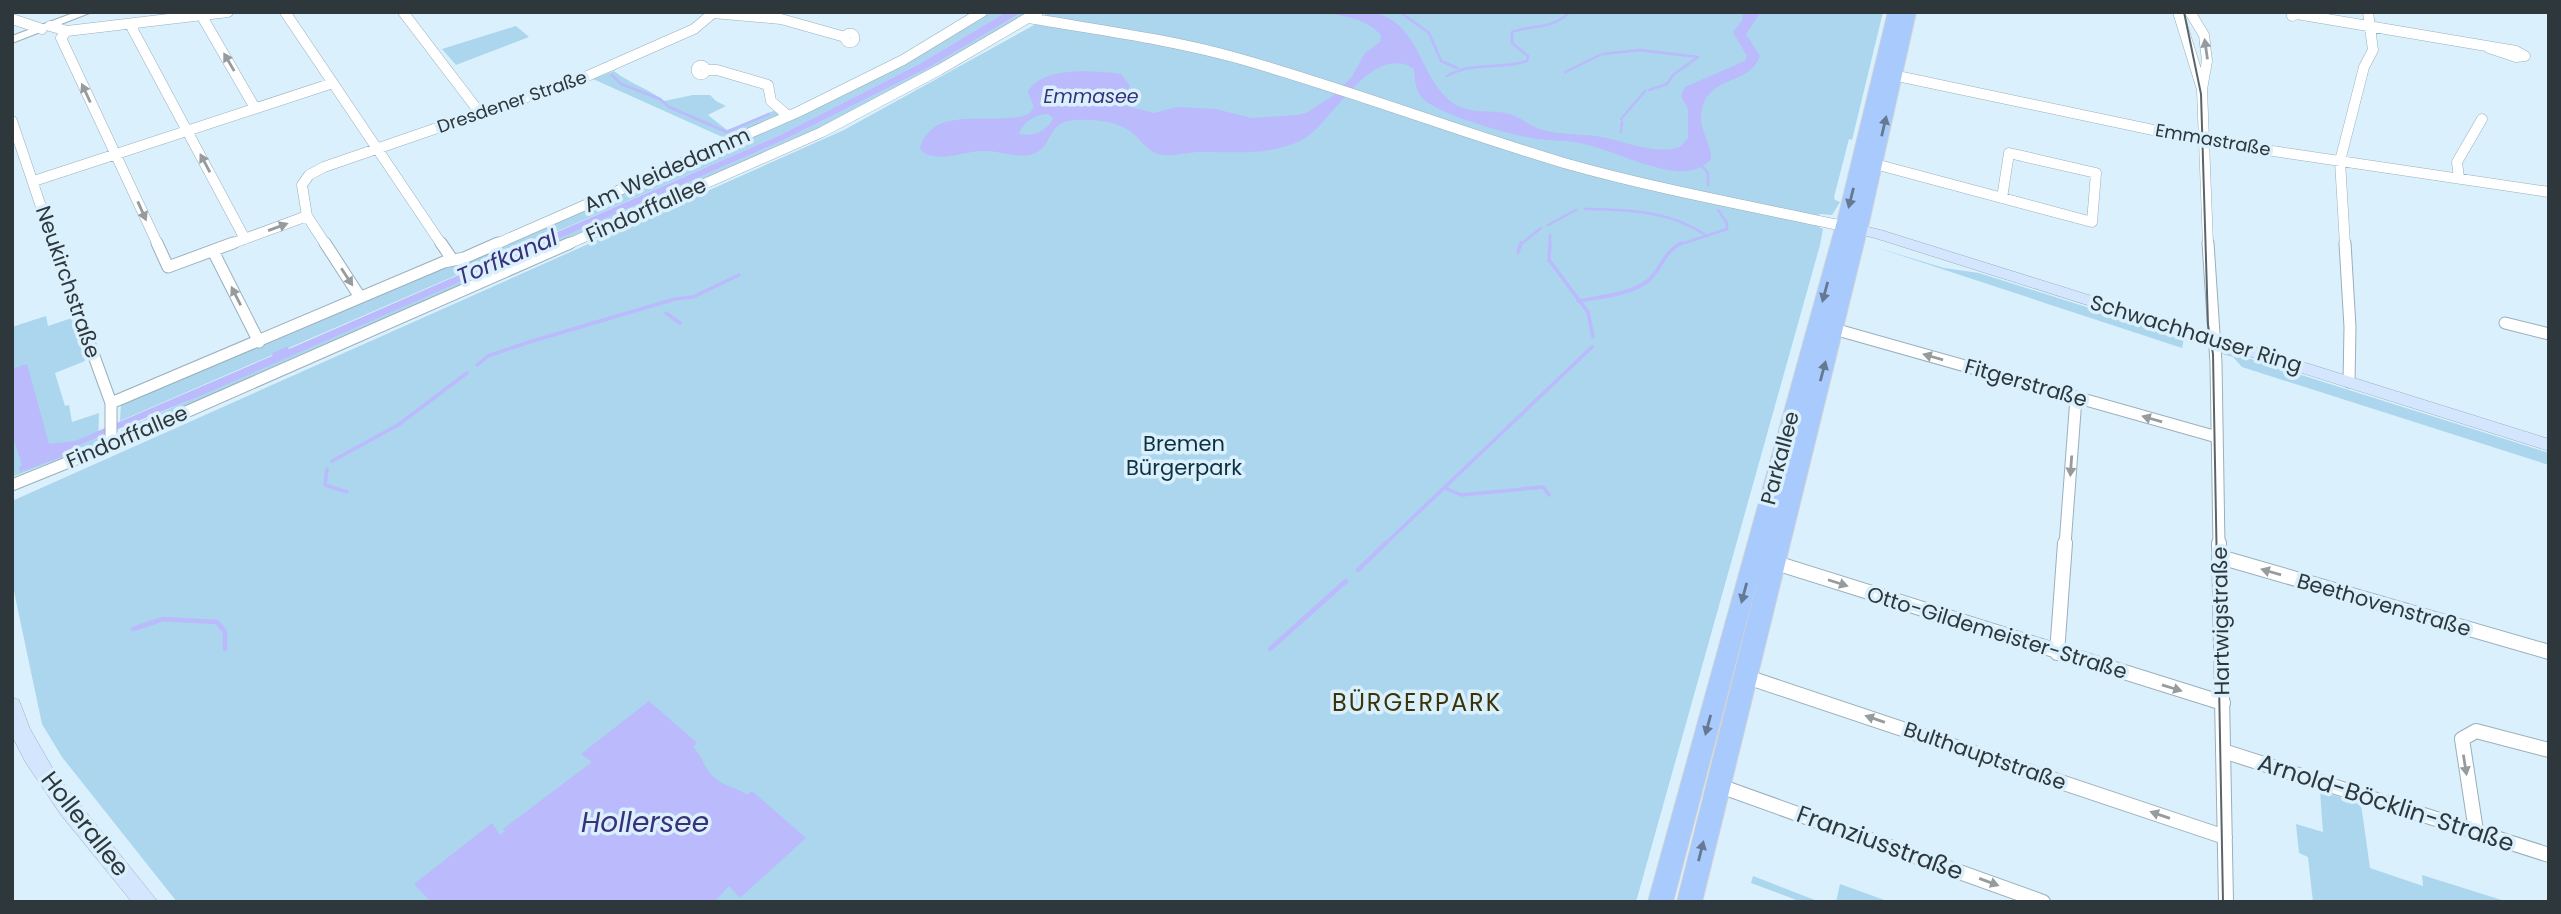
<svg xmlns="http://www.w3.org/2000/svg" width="2561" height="914" viewBox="0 0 2561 914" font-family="Poppins,sans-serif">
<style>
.green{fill:#abd6ed}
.water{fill:#babafc;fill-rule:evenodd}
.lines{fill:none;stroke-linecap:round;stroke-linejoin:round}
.stream-far2{stroke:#babafc;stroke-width:2.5}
.stream-far1{stroke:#babafc;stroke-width:3.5}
.stream{stroke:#babafc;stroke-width:4.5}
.minor-far2-casing{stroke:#9aafbb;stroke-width:11}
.minor-far1-casing{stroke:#9aafbb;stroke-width:13}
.minor-casing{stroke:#9aafbb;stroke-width:16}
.tertiary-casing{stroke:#9aafbb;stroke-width:2}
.secondary-casing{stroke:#9aafbb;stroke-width:1}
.primary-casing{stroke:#d1d3d4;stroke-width:2}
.minor-far2{stroke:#fff;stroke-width:10}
.minor-far1{stroke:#fff;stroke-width:11}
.minor{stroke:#fff;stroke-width:14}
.tertiary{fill:#fff;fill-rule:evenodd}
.secondary{fill:#d4e5fe;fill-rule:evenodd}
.primary{fill:#a9cafc;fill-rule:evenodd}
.tram{stroke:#59656b;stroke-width:2}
.oneway{fill:#969b9d}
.oneway2{fill:#657992}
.labels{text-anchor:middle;stroke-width:7;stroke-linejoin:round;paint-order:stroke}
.far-street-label{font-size:18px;fill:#2e373b;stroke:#daf0fc}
.far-water-label{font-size:19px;font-style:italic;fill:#3a317c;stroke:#daf0fc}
.street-label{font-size:21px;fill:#2e373b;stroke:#daf0fc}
.park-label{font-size:21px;fill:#0e3141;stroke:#daf0fc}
.water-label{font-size:23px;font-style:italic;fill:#3a317c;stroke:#daf0fc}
.quarter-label{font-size:24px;letter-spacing:2px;fill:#3a3409;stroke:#daf0fc}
.near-street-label{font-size:24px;fill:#2e373b;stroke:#daf0fc}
.near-water-label{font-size:28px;font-style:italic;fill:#3a317c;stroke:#daf0fc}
</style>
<rect width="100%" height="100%" fill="#daf0fc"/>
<path class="green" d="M 984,12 L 1006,12 L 919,64 L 780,135 L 120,421 L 121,404 L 732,144 Z
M 1022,12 L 1033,12 L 822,129 L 122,437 L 121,430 L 786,139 L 930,67 Z
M 1043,12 L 1883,12 L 1852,140 L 1849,139 L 1834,197 L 1835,200 L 1840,202 L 1832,215 L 1819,214 L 1819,227 L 1823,229 L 1820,245 L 1636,902 L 177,902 L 62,757 L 42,724 L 12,582 L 12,501 L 844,130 L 1047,18 Z
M 516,26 L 529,37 L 456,65 L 442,49 Z
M 614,71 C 630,84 648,88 664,101 L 693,95 L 710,95 L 716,101 L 726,106 L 708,115 L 727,130 L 776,110 L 781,116 L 729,140 L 593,79 Z
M 1875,247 L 1944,268 L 1979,273 L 2184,338 L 2182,348 Z
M 46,316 L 48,326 L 72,318 L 85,361 L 55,373 L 65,406 L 69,405 L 72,422 L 99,413 L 98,444 L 12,477 L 12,327 Z
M 2222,350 L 2549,453 L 2549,465 L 2242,367 L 2233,357 L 2222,354 Z
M 2320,791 L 2361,804 L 2370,868 L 2423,886 L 2422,875 L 2508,902 L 2313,902 L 2308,857 L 2299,853 L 2296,824 L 2323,832 Z
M 1753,876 L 1820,902 L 1802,902 L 1751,883 Z
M 1840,884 L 1890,902 L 1836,902 Z"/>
<path class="water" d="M 1006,12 L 1022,12 L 930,67 L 786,139 L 200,396 L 76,446 L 70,454 L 20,472 L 19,467 L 22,465 L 12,434 L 12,369 L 27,364 L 49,444 L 75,441 L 272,356 L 273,353 L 287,347 L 289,349 L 780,135 L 919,64 Z
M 1326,12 C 1341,12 1360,9 1375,13 C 1421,24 1418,77 1453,103 C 1470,115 1490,109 1510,114 C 1522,118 1531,127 1543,130 C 1560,135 1579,134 1596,136 C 1623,140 1654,156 1680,147 L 1688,138 L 1688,109 L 1681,96 L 1685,87 L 1745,61 L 1747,56 L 1733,32 L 1742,21 L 1743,12 L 1761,12 L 1746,34 L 1760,56 C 1748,88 1705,73 1701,116 C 1700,131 1711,143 1711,159 C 1702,169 1690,172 1677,171 C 1644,168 1613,150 1580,143 C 1566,140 1552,141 1538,139 C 1513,136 1440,115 1423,99 C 1415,91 1415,79 1414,69 C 1370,41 1332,125 1302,140 C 1268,157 1233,151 1197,152 C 1183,153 1170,158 1155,153 C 1147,149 1142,142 1136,136 C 1121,121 1095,119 1075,120 C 1045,122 1054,147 1033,154 C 1018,159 1001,151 986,151 C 968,150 951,159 933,156 C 927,155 924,153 920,149 C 931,102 998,127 1029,114 L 1034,107 L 1028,92 C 1042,65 1096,71 1121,74 L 1130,86 L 1116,103 L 1154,113 L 1177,107 L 1215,109 L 1252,118 L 1297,115 L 1306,113 L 1334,95 L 1351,78 L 1365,53 L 1380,42 L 1381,35 C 1365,18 1348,18 1326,12 ZM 1048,114 L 1053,118 C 1048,131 1033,137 1019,134 C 1023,121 1036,114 1048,114 Z
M 649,701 L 697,743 L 693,747 C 703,757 704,770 716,779 C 726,787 737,787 747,795 L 752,791 L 806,838 L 740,898 L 729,886 L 714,902 L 431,902 L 414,884 L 492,823 L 500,835 L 505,831 L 503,829 L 592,762 L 581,754 Z"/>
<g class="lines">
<path class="stream-far2" d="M 1400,12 L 1429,33 L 1441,61 L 1457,68
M 1603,54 L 1639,50 L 1698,57
M 1565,72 L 1600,55
M 612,75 L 621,84 L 660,99 L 669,107 L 727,132 L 769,114
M 1447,76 C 1473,61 1500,70 1527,61 L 1528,56 L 1512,43 L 1512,32 C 1531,25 1555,29 1569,12
M 1649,90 L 1667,84 L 1673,75 L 1698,57
M 1621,119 L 1645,91
M 1621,132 L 1622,122
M 1700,164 L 1708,173 L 1708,185
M 1585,209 C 1627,210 1668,210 1704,234
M 1548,225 L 1576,210
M 1520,245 L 1541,228
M 1550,245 L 1550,235
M 1678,245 L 1727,229 L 1727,223 L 1718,210"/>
<path class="stream-far1" d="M 1550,243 L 1549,260 L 1588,312 L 1593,337
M 1518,252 L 1521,243
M 1578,301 C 1599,297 1637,294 1652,277 C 1664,263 1663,254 1681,243
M 666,313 L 680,323
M 477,365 L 488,356 L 529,342 L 675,299 L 693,297 L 739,275
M 332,461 L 398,425 L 467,373
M 327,469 L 325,485 L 347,492
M 1445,488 L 1461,495 L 1543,487 L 1549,495
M 1384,545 L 1592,347"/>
<path class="stream" d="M 1358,570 L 1386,543
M 133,629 L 163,619 L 217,622 L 225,632 L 225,649
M 1270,649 L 1346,581"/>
<defs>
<path id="minor-far2" d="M 285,12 L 442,245
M 403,12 L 480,113
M 2178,12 L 2202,89
M 2190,12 L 2204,35 L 2207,61 L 2202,89 L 2208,245
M 713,13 L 781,19 L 845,37
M 206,15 L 204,20 L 255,108
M 2292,16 L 2297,14 L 2516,51 L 2525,56 L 2516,57 L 2489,48
M 1029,18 C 1098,30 1169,39 1237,58 C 1347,89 1454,130 1564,163 C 1656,189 1750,206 1843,226
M 12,19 L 42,29
M 135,24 L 132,28 L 245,239
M 50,26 L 67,31 L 228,12
M 67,31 L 61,38 L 158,245
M845.5 38a4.5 4.5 0 1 1 9 0a4.5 4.5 0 1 1-9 0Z
M696.5 70a4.5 4.5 0 1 1 9 0a4.5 4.5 0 1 1-9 0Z
M 707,70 L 717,70 L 768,85 L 771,101 L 788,116
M 1888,74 L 2205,141 L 2549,192
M 12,121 L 54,245
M 1875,164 L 2092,222 L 2096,173 L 2009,153 L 2002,198
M 2459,178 L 2457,162 L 2482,119
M 34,181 L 333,83
M 228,245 L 307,216
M 326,245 L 307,216 L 302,185 L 309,175 L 324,167 L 585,77 L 694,29 L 713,13
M 494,245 L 798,112 L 903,60 L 982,12
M 566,245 L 822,132 L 939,70 L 1038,12
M 2345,245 L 2340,161 L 2364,67 L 2373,50 L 2368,12"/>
<path id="minor-far1" d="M 53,243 L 111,403 L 111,445
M 157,243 L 168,267 L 233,243
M 325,243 L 360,297
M 441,243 L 452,259
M 2208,243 L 2216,363 L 2219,545
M 2345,243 L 2350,327 L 2349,382
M 213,251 L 259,342
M 2505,323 L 2549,334
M 1834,329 L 2217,437
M 111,403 L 444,262 L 464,258 L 498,243
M 12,485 L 111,445 L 570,243
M 2065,545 L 2076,398"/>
<path id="minor" d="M 2219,543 L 2226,902
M 2220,557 L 2549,652
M 1773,562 L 2223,703
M 2057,653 L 2065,543
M 1744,676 L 2225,837
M 2223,751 L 2549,855
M 1717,785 L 2043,902
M 2476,831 L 2462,739 L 2476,731 L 2549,750"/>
<path id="tertiary" d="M 76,12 L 92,12 L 12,43 L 12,36 Z"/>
<path id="secondary" d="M 1844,221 L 1884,231 L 2549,439 L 2549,451 L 1875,238 L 1839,229 L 1837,226 Z
M 12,697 L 19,700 L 30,729 L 57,776 L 158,902 L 132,902 L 61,815 L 26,763 L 12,736 Z"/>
<path id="primary" d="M 1888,12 L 1902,12 L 1872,139 L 1902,12 L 1916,12 L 1870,218 L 1702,902 L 1677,902 L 1763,559 L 1673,902 L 1648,902 L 1839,214 Z"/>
</defs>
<use href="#minor-far2" class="minor-far2-casing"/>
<use href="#minor-far1" class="minor-far1-casing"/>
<use href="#minor" class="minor-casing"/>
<use href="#tertiary" class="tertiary-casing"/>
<use href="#secondary" class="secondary-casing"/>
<use href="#primary" class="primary-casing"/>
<use href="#minor-far2" class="minor-far2"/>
<use href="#minor-far1" class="minor-far1"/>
<use href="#minor" class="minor"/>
<use href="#tertiary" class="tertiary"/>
<use href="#secondary" class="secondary"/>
<use href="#primary" class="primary"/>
<path class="tram" d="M 2184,12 L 2201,94 L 2208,325 L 2213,354 L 2223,902"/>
</g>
<defs><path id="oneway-solid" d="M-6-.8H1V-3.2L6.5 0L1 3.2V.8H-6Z" transform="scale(1.75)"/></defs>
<g class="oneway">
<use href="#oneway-solid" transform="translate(2206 49) rotate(-98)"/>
<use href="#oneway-solid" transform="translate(229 62) rotate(-120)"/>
<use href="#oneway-solid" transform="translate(86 93) rotate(-115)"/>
<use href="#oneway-solid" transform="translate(205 163) rotate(-118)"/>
<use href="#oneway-solid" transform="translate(142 211) rotate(66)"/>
<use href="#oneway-solid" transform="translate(278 227) rotate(-20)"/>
<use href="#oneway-solid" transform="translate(347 277) rotate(57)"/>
<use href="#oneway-solid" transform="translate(236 296) rotate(-117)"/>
<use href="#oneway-solid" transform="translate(1933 357) rotate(-164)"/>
<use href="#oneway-solid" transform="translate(2152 419) rotate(-164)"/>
<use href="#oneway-solid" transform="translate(2071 466) rotate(94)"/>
<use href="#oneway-solid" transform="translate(2271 572) rotate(-164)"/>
<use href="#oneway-solid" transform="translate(1838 583) rotate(18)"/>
<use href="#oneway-solid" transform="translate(2172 688) rotate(17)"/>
<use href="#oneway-solid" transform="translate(1875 719) rotate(-161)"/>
<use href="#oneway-solid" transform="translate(2465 765) rotate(81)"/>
<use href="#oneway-solid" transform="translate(2160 815) rotate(-161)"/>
<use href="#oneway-solid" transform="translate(1989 882) rotate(20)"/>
</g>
<g class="oneway2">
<use href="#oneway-solid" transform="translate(1884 126) rotate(-77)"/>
<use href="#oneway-solid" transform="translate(1851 198) rotate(104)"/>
<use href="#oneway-solid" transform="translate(1825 292) rotate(105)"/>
<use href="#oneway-solid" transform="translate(1823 371) rotate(-75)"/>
<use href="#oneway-solid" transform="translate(1744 593) rotate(105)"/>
<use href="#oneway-solid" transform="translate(1708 725) rotate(105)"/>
<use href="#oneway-solid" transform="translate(1701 851) rotate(-76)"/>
</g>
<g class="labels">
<g class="far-street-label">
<text transform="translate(512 102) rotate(-19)" y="6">Dresdener Straße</text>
<text transform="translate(2213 140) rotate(10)" y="6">Emmastraße</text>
</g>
<g class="far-water-label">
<text x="1091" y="103">Emmasee</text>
</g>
<g class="street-label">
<text transform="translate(667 170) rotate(-24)" y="7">Am Weidedamm</text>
<text transform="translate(646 210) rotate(-24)" y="7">Findorffallee</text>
<text transform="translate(68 282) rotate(71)" y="7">Neukirchstraße</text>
<text transform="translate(2196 334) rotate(17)" y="7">Schwachhauser Ring</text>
<text transform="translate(2026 383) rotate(16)" y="7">Fitgerstraße</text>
<text transform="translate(127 437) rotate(-23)" y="7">Findorffallee</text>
<text transform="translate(1780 458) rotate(-75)" y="7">Parkallee</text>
<text transform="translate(2384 605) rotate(16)" y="7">Beethovenstraße</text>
<text transform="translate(2221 621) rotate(-91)" y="7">Hartwigstraße</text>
<text transform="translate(1997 633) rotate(17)" y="7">Otto-Gildemeister-Straße</text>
<text transform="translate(1985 756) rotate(19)" y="7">Bulthauptstraße</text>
</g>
<g class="park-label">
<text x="1184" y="451">Bremen<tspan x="1184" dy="24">Bürgerpark</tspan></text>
</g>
<g class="water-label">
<text transform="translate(507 257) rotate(-23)" y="8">Torfkanal</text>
</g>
<g class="quarter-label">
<text x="1417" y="711">BÜRGERPARK</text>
</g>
<g class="near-street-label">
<text transform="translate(2386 803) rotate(18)" y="8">Arnold-Böcklin-Straße</text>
<text transform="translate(85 824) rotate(52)" y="8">Hollerallee</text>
<text transform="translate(1880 843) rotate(20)" y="8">Franziusstraße</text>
</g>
<g class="near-water-label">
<text x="645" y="832">Hollersee</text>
</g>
</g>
<rect width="2561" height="914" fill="none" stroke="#2e373b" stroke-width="28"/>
</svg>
